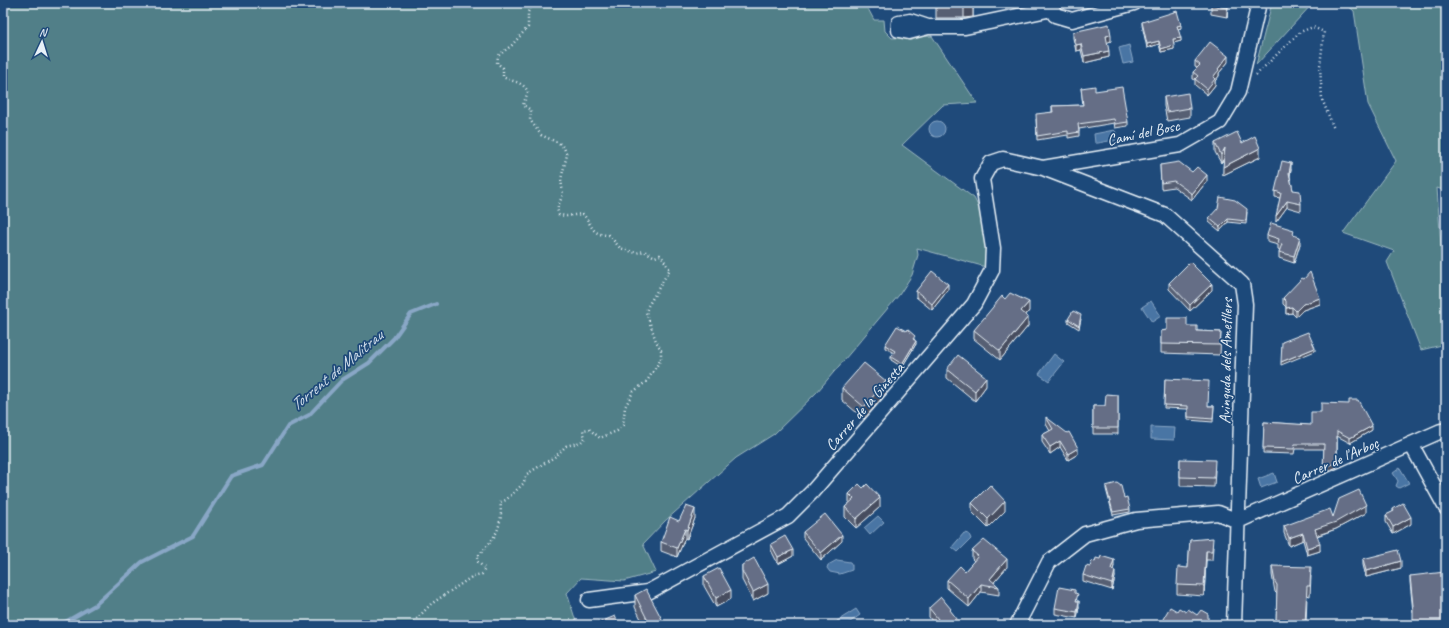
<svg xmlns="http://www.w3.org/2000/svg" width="1449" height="628" viewBox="0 0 1449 628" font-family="Caveat,sans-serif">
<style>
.green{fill:#517f88;stroke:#9cb8c0}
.water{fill:#4a75a4;stroke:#89a7c6}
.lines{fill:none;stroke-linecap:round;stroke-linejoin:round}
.stream{stroke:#89a7c6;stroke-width:4}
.minor-casing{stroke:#e8f1f8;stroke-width:17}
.path{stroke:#e8f1f8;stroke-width:2.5;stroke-dasharray:1 3;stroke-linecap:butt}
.minor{stroke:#1f4a7a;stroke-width:14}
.wall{fill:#575f73;stroke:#e8f1f8}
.shaded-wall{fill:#474d5e;stroke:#e8f1f8}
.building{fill:#656e86;stroke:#e8f1f8}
.labels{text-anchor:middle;stroke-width:3.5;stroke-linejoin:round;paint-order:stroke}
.street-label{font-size:16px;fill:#e8f1f8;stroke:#1f4a7a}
.water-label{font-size:17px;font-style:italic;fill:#d0deeb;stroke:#1f4a7a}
</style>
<rect width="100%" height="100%" fill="#1f4a7a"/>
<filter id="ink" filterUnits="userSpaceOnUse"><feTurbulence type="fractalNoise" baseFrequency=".025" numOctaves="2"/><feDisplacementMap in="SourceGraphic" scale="8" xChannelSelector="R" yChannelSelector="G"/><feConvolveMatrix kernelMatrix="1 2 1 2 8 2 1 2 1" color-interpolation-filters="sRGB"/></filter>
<g filter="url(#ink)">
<path class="green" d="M 3,3 L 865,3 L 874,20 L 884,20 L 885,31 L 892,38 L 932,36 L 977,103 L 943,105 L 902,145 L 974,198 L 981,212 L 987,244 L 986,267 L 917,248 L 918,255 L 912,275 L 899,295 L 817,392 L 774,434 L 736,458 L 665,521 L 643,544 L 656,572 L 624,581 L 581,578 L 567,593 L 577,625 L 3,625 Z
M 1272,3 L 1313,3 L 1256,65 Z
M 1345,3 L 1446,3 L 1446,191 L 1437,188 L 1446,318 L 1446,344 L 1421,350 L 1387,262 L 1394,251 L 1343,233 L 1396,161 L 1368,104 L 1354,11 Z"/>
<path class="water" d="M 1129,45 L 1133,62 L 1123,64 L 1119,48 Z
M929 129a8 8 0 1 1 16 0a8 8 0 1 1-16 0Z
M 1114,130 L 1116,132 L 1116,139 L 1115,141 C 1107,140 1098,144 1095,143 L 1094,134 Z
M 1151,301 L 1161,316 L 1152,322 L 1142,307 Z
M 1054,354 L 1064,362 L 1049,381 L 1039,374 Z
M 1151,427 L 1175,428 L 1174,440 L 1151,439 Z
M 1400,468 L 1409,483 L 1399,488 L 1396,486 L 1398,481 L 1393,473 Z
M 1274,473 L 1277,482 L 1261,488 L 1258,479 Z
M 878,516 L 884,522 L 870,535 L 864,528 Z
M 964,533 L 969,534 L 971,539 L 958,552 L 952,547 Z
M 837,560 L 850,562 L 852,565 L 852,570 L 840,574 L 830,572 L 827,568 L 828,565 Z
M 856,609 L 860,615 L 846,625 L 839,625 L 837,621 Z"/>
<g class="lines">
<path class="stream" d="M 60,625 L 95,605 L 142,562 L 193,536 L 231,476 L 263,465 L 288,426 L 309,415 L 342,380 L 369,363 L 394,338 L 411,314 L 436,304"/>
<defs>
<path id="minor" d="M 1052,3 L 1050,4 L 1055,15 L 1072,20 L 1134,3
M 928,27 L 909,32 L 899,30 L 899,23 L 910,21 L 928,27 L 965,27 L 1052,9
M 1043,168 L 1180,145 L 1220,122 L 1238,92 L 1259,3
M 1411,444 L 1446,508
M 589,600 L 648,592 L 788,516 L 812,492 L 974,304 L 992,270 L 993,248 L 982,179 L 991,163 L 1003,159 L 1043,168 L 1165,215 L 1242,284 L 1245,304 L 1234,625
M 1017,625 L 1049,562 L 1085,534 L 1136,520 L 1218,513 L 1238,521 L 1441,431 L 1446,430"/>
</defs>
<use href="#minor" class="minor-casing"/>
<path class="path" d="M 1256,75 L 1300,32 L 1313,27 L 1324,32 L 1320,66 L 1322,99 L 1334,129
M 411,625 L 431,604 L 473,576 L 482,574 L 485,569 L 477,561 L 477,557 C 488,545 497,537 500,521 C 502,515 500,508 501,502 L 506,500 L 523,484 L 527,474 L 556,456 L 566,446 L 581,442 L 585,438 L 583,430 L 589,429 L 600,438 L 617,431 L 623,425 L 625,407 L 633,392 L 647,381 L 661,359 L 661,350 L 656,341 L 646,312 L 648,306 L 670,269 C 665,265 665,259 660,255 L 655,257 L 644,251 L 636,253 L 620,248 L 609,235 C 591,235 593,226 583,214 L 567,216 L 559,215 L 557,209 L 563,194 L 561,179 L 567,155 L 564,148 L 559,143 L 541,135 L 530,120 L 531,110 L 523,105 L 528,92 C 523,81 512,82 503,77 L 503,68 L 497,63 L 498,56 L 512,45 L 528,27 L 528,12 L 533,3"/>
<use href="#minor" class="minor"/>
</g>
<path class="wall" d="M 936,3 L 973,3 L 973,17 L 964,18 L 936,18 Z
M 1211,3 L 1232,3 L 1228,6 L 1227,17 L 1211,14 Z
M 1142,22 L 1181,28 L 1178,29 L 1181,41 L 1173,43 L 1174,49 L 1161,52 L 1159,44 L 1147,48 L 1142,25 Z
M 1073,32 L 1111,41 L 1107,42 L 1109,57 L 1084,63 L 1081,50 L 1076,51 L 1073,38 Z
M 1195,61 L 1228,62 L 1219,73 L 1219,76 L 1215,81 L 1215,85 L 1207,95 L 1195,85 L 1195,80 L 1193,79 L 1193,72 L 1197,68 L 1195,67 Z
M 1081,88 L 1095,91 L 1128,122 L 1128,126 L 1115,128 L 1114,123 L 1079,129 L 1079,136 L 1068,138 L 1068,135 L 1037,140 L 1036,119 L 1052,112 L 1052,106 L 1083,105 Z
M 1164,97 L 1190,108 L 1190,117 L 1167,121 L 1164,106 Z
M 1215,143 L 1242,143 L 1260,157 L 1223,175 L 1224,159 L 1221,163 L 1215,152 Z
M 1160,165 L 1192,172 L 1207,181 L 1192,200 L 1174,187 L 1161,189 Z
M 1291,169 L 1290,176 L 1293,190 L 1301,204 L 1301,211 L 1287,207 L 1276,222 L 1280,198 L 1275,197 L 1275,191 Z
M 1247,212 L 1246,224 L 1228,222 L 1220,231 L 1209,222 L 1209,218 Z
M 1267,235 L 1294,235 L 1300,244 L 1294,263 L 1279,258 L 1279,252 L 1280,250 L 1278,249 L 1278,245 L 1267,242 Z
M 1169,283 L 1212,290 L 1190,311 L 1169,289 Z
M 948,290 L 932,310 L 916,297 L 916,291 Z
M 1283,298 L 1320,304 L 1303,310 L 1296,317 L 1292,313 L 1286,314 L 1286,307 L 1283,304 Z
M 1005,299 L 1029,311 L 1026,315 L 1028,326 L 1000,360 L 974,339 L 974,330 Z
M 1068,319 L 1081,319 L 1079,329 L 1068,322 Z
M 1187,326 L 1197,331 L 1221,332 L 1220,355 L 1161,353 L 1161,331 L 1167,330 Z
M 915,339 L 914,340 L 916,344 L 902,367 L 891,360 L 891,357 L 894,353 L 885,348 L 885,345 Z
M 947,369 L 986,386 L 975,401 L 947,378 Z
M 1165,379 L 1208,406 L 1214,406 L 1213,422 L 1188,420 L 1188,409 L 1164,408 Z
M 842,388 L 886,393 L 864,419 L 842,400 Z
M 1118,395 L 1118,434 L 1093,434 L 1093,406 L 1105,406 Z
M 1046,417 L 1078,454 L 1068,460 L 1060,447 L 1050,454 L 1042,442 L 1042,435 L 1050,431 L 1046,424 Z
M 1264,422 L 1372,430 L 1350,443 L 1337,436 L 1337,467 L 1323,473 L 1324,449 L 1295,449 L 1294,454 L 1263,453 Z
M 1180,459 L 1215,470 L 1214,487 L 1180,486 Z
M 1106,486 L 1130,509 L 1130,512 L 1113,515 L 1106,489 Z
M 863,488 L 880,507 L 856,528 L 845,517 L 845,507 L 849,504 L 849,494 Z
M 972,503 L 1005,511 L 988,528 L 972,512 Z
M 1393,509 L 1411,524 L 1393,534 L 1386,522 L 1386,515 L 1393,512 Z
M 1366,513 L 1336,529 L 1317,536 L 1320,551 L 1307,555 L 1303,540 L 1289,546 L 1284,533 L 1284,526 L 1333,517 Z
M 695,518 L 687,539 L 685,538 L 677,557 L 661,551 L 661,542 L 679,521 Z
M 803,532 L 842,541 L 821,560 L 803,538 Z
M 1190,540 L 1213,547 L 1212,560 L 1206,560 L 1204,596 L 1177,594 L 1177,585 L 1188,568 Z
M 771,544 L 793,556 L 778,564 L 771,550 Z
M 972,551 L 1007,567 L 994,582 L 999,587 L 999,595 L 981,592 L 969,607 L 947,588 L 947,580 L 965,571 L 974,561 L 972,559 Z
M 1363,559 L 1401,568 L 1366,577 L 1363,565 Z
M 742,565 L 768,593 L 753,601 L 742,580 Z
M 1114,566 L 1113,570 L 1115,577 L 1112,590 L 1083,581 L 1083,575 L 1090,567 Z
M 1272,566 L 1311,576 L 1310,596 L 1307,595 L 1306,625 L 1276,625 L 1277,594 L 1275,592 L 1272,575 Z
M 704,576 L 731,599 L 716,607 L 704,586 Z
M 1410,576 L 1446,585 L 1413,612 L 1410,582 Z
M 1075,594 L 1079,607 L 1077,618 L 1055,614 L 1055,608 Z
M 635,595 L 665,625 L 644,625 L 635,607 Z
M 929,608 L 951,612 L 961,625 L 935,625 L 929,617 Z
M 1177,611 L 1208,625 L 1163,625 L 1163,619 Z"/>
<path class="shaded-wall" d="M 964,3 L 973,3 L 973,17 L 964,18 Z
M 1227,3 L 1232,3 L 1228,6 L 1227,17 Z
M 1181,25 L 1181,28 L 1177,29 L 1177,26 Z
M 1111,35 L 1111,41 L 1106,43 L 1106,36 Z
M 1181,38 L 1181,41 L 1173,43 L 1173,39 Z
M 1159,41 L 1159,44 L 1147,48 L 1147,44 Z
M 1081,44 L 1081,50 L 1076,51 L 1076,45 Z
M 1174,45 L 1174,49 L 1161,52 L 1161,49 Z
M 1109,51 L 1109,57 L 1084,63 L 1084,56 Z
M 1228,56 L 1228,62 L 1219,73 L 1219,76 L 1215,81 L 1215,85 L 1207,95 L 1207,89 L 1218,69 Z
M 1225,148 L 1225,157 L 1221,163 L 1221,155 Z
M 1260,148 L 1260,157 L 1223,175 L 1223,167 Z
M 1291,163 L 1291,169 L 1289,180 L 1289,173 Z
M 1207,175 L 1207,181 L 1192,200 L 1192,194 Z
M 1287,201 L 1287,207 L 1276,222 L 1276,216 Z
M 1228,219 L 1228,222 L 1220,231 L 1220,227 Z
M 1300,237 L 1300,244 L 1294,263 L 1294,256 Z
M 948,284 L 948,290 L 932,310 L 932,304 Z
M 1212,284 L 1212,290 L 1190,311 L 1190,305 Z
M 1320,298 L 1320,304 L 1303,310 L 1296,317 L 1296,311 L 1303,304 Z
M 1029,302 L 1029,311 L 1021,320 L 1021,311 Z
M 1292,307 L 1292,313 L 1286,314 L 1286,308 Z
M 1028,317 L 1028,326 L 1000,360 L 1000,351 Z
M 916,341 L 916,344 L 902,367 L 902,364 Z
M 1315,348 L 1315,351 L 1281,365 L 1281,362 Z
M 986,377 L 986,386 L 975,401 L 975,391 Z
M 886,381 L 886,393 L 864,419 L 864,407 Z
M 1372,426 L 1372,430 L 1350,443 L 1350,438 Z
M 1337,436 L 1337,467 L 1323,473 L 1323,468 Z
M 1060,441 L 1060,447 L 1050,454 L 1050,447 Z
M 1078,448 L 1078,454 L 1068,460 L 1068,454 Z
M 880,498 L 880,507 L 856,528 L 856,519 Z
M 1005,501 L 1005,511 L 988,528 L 988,519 Z
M 1366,505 L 1366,513 L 1336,529 L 1315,536 L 1315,529 Z
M 695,509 L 695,518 L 687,539 L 687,530 Z
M 1411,517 L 1411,524 L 1393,534 L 1393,527 Z
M 685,529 L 685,538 L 677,557 L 677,548 Z
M 1303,533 L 1303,540 L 1289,546 L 1289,538 Z
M 842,535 L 842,541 L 821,560 L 821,553 Z
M 1320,544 L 1320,551 L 1307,555 L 1307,548 Z
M 793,550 L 793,556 L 778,564 L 778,557 Z
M 1206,551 L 1206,560 L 1204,596 L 1204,586 Z
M 1007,559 L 1007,567 L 990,587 L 990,579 Z
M 1114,560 L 1114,566 L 1111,576 L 1111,569 Z
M 1401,561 L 1401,568 L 1366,577 L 1366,571 Z
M 1115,571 L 1115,577 L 1112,590 L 1112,584 Z
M 768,584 L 768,593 L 753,601 L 753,592 Z
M 981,584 L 981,592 L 969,607 L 969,599 Z
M 731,590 L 731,599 L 716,607 L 716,598 Z
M 1079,601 L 1079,607 L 1077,618 L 1077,612 Z"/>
<path class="building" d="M 1211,3 L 1227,3 L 1227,8 L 1211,5 Z
M 1177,11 L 1181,25 L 1177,26 L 1181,38 L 1173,39 L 1174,45 L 1161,49 L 1159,41 L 1147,44 L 1142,22 Z
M 1109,24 L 1111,35 L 1106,36 L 1109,51 L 1084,56 L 1081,44 L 1076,45 L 1073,32 Z
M 1210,42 L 1228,56 L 1218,69 L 1219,70 L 1213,77 L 1215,79 L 1207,89 L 1195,79 L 1198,76 L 1193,72 L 1200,65 L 1195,61 Z
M 1095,86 L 1095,91 L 1122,87 L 1128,122 L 1115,124 L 1114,119 L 1078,124 L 1079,132 L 1068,134 L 1068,131 L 1037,136 L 1036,114 L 1053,112 L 1052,106 L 1083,105 L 1081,88 Z
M 1188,93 L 1190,108 L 1167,112 L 1164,97 Z
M 1237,132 L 1242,143 L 1255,136 L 1260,148 L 1223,167 L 1225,148 L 1221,155 L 1215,143 Z
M 1282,161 L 1291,163 L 1289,173 L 1293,190 L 1300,191 L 1301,204 L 1287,201 L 1276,216 L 1281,193 L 1275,191 Z
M 1179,162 L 1192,172 L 1197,167 L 1207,175 L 1192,194 L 1174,181 L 1161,183 L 1160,165 Z
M 1220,197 L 1235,200 L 1247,209 L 1246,221 L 1228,219 L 1220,227 L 1209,218 L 1218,208 Z
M 1271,223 L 1294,230 L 1293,235 L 1300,237 L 1294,256 L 1279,252 L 1282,244 L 1278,243 L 1279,239 L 1267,235 Z
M 1190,262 L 1212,284 L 1190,305 L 1169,283 Z
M 932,271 L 948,284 L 932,304 L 916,291 Z
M 1310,272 L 1320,298 L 1303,304 L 1296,311 L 1292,307 L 1286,308 L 1286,301 L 1283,298 L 1302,278 L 1304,279 Z
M 1010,293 L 1029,302 L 1021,311 L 1028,317 L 1000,351 L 974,330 L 1002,296 L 1005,299 Z
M 1073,311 L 1081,315 L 1079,326 L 1068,319 Z
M 1167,318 L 1187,318 L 1187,326 L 1197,326 L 1197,331 L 1221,332 L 1220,345 L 1161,344 L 1161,331 L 1167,330 Z
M 897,326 L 906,331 L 907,329 L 915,336 L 913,339 L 916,341 L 902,364 L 891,357 L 895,351 L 885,345 Z
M 1308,332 L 1315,348 L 1281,362 L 1282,342 Z
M 958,355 L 986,377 L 975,391 L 947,369 Z
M 864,363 L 886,381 L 864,407 L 842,388 Z
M 1165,379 L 1209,381 L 1208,406 L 1214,406 L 1213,419 L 1188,417 L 1188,406 L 1164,405 Z
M 1106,394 L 1118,395 L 1118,428 L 1093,428 L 1093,406 L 1105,406 Z
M 1349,400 L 1358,400 L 1372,426 L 1350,438 L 1337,431 L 1337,462 L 1323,468 L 1324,444 L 1295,444 L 1294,449 L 1263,448 L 1264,422 L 1311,425 L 1311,412 L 1321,412 L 1321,403 L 1349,404 Z
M 1046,417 L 1067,433 L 1069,432 L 1078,448 L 1068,454 L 1060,441 L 1050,447 L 1042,435 L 1053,429 Z
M 1180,459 L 1215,460 L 1214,478 L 1180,477 Z
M 1117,483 L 1121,486 L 1124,498 L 1127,497 L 1130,509 L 1113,512 L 1106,486 Z
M 859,484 L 863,488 L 867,484 L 880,498 L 856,519 L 845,507 L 854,499 L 849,494 Z
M 990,485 L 1005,501 L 988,519 L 972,503 Z
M 1359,490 L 1366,505 L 1336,522 L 1315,529 L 1320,544 L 1307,548 L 1303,533 L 1289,538 L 1284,526 L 1330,509 L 1333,517 L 1339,499 Z
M 1403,503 L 1411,517 L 1393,527 L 1386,515 L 1394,511 L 1393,509 Z
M 686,506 L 695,509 L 687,530 L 685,529 L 677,548 L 661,542 L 670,517 L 679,521 Z
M 825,514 L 842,535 L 821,553 L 803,532 Z
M 785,536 L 793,550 L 778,557 L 771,544 Z
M 1213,538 L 1212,551 L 1206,551 L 1204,586 L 1177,585 L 1178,567 L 1188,568 L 1190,540 Z
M 984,540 L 1007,559 L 990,579 L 999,587 L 981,584 L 969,599 L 947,580 L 960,566 L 965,571 L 978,556 L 972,551 Z
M 1398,550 L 1401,561 L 1366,571 L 1363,559 Z
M 1101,556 L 1114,560 L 1111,569 L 1115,571 L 1112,584 L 1083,575 L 1086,566 L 1090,567 L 1092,561 L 1095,562 L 1096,558 L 1100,559 Z
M 754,558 L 768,584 L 753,592 L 742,571 L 742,565 Z
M 1272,566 L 1311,567 L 1310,586 L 1307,586 L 1305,625 L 1276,624 L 1277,585 L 1275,582 Z
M 719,568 L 731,590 L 716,598 L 704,576 Z
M 1445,572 L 1446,585 L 1446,625 L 1413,625 L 1413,606 L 1410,576 Z
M 1059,587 L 1075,590 L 1075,593 L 1078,594 L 1076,601 L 1079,601 L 1077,612 L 1055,608 Z
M 646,589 L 665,625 L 650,625 L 635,595 Z
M 941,597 L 951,609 L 950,610 L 961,624 L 960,625 L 939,625 L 936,621 L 938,619 L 929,608 Z
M 1170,607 L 1177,611 L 1179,608 L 1186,612 L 1188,609 L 1197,615 L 1201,610 L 1208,614 L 1208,625 L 1163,625 L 1165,621 L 1163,619 Z
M 615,616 L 619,625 L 599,625 L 598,623 Z
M 866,623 L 867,624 L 870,623 L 872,625 L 863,625 Z"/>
</g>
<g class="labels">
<g class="street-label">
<text transform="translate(1143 132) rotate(-12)" y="6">Camí del Bosc</text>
<text transform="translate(1225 361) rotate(-89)" y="6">Avinguda dels Ametllers</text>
<text transform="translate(864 406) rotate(-49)" y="6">Carrer de la Ginesta</text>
<text transform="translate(1335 460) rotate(-24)" y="6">Carrer de l'Arboç</text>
</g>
<g class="water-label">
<text transform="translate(336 370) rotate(-40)" y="6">Torrent de Malitrau</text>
</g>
</g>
<rect width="1449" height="628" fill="none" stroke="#1f4a7a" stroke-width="16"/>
<rect x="8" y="8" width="1433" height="612" fill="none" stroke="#e8f1f8" stroke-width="1.5" filter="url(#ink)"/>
<g transform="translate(42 42) rotate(4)" stroke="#1f4a7a" stroke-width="3" paint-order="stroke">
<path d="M0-3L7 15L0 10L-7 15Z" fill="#e8f1f8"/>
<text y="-6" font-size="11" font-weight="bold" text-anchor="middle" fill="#e8f1f8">N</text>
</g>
</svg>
